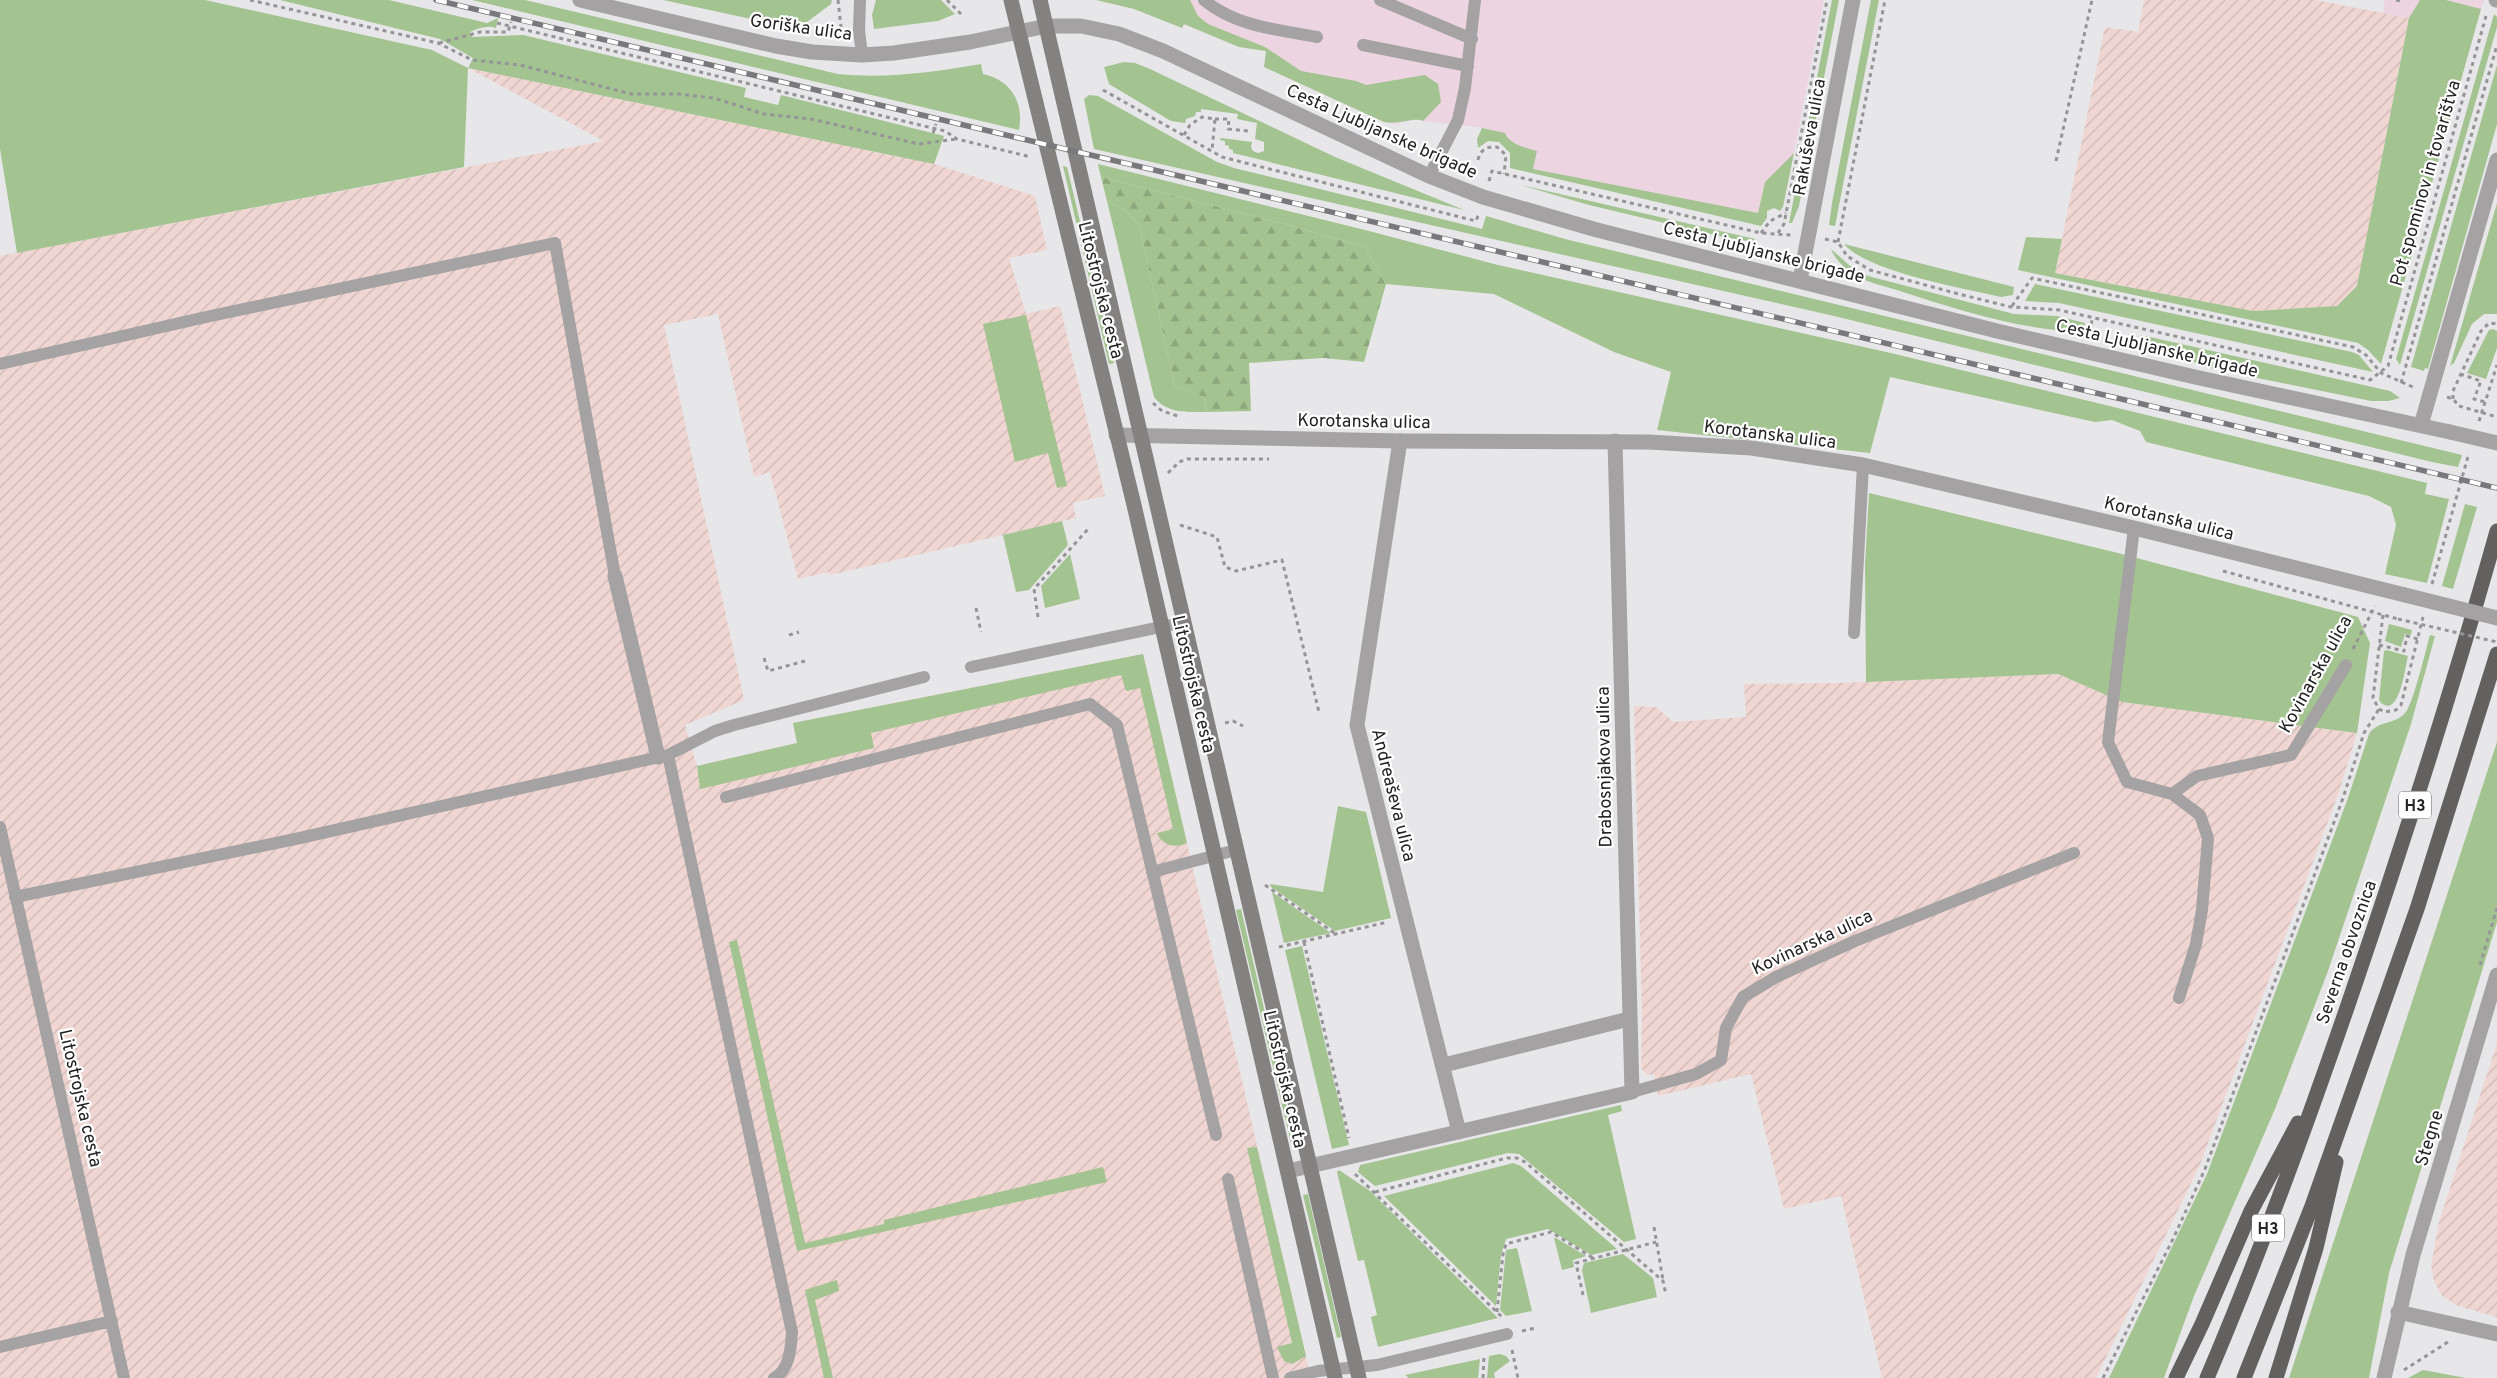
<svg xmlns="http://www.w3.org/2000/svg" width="2497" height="1378" viewBox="0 0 2497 1378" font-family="Overpass,sans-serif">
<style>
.commercial{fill:#ecd5e1}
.industrial{fill:url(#industrial-furrows)}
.grass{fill:#a3c390}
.forest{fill:url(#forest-firs)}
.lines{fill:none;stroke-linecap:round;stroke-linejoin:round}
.path{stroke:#959597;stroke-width:3;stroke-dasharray:4 4;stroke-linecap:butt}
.service{stroke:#a4a2a2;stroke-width:12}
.minor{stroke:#a4a2a2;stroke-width:15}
.tertiary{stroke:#a4a2a2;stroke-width:15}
.secondary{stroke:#848181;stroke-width:15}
.trunk{stroke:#636060;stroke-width:15}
.rail-casing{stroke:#79787a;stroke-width:5.5}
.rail{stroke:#fff;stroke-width:4;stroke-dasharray:11;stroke-linecap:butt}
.path-bridge{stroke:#959597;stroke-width:3;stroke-dasharray:4 4;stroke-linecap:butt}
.tertiary-bridge{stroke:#a4a2a2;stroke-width:15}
.labels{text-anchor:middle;stroke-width:4.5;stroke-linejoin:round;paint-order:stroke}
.shield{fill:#fff;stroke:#656566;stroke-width:1}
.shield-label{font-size:16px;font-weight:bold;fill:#232324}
.street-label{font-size:18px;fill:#232324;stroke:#fff}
</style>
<defs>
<pattern id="industrial-furrows" width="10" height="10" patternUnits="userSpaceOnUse" patternTransform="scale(1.25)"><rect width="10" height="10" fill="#f0d6d2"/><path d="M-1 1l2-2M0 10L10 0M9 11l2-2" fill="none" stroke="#ceb7b4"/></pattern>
<pattern id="forest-firs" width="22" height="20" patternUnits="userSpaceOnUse" patternTransform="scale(1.25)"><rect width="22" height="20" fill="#a3c390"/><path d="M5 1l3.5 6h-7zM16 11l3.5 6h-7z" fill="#8ca77c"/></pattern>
</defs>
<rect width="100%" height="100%" fill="#e7e6e9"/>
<path class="commercial" d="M 1178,0 L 1824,0 L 1794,153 L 1765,182 L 1758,214 L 1532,169 L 1537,151 L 1520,146 L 1486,128 L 1423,121 L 1416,118 L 1397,124 L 1384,122 L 1264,67 L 1267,51 L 1239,47 L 1183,24 Z
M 2385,0 L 2420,0 L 2409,18 L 2383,13 Z
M 2446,0 L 2484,0 L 2481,9 Z"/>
<path class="industrial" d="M 2144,0 L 2315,0 L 2409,18 L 2357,287 L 2337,306 L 2253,311 L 2055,273 L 2105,27 L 2138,32 Z
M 468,68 L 934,164 L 1035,196 L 1047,250 L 1009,258 L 1026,314 L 1060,306 L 1105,496 L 1073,503 L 1076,518 L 830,575 L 829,572 L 798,579 L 770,472 L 754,477 L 718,314 L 664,325 L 744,700 L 685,725 L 697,766 L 797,743 L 793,723 L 1143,654 L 1311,1378 L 0,1378 L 0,256 L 604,141 Z
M 2058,674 L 2122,702 L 2357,733 L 2339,792 L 2199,1167 L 2096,1378 L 1882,1378 L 1841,1196 L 1784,1209 L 1751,1074 L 1658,1096 L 1654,1074 L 1647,1075 L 1641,1068 L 1642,1017 L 1634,706 L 1656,707 L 1673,722 L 1746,717 L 1744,684 L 1838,683 Z
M 2497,1043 L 2497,1317 L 2458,1306 L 2442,1296 L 2434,1281 L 2431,1265 L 2439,1222 Z"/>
<path class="grass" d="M 0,0 L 205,0 L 432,50 L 468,68 L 473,58 L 440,39 L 280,0 L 389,0 L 487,23 L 498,18 L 496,28 C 487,25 479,28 470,32 L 472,37 L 523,35 L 746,88 L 744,97 L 778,105 L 781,95 L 944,136 L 934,164 L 468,68 L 464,167 L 17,253 L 0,149 Z
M 472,0 L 525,0 L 838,74 C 887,79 933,72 981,64 L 983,74 C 1011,80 1024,102 1019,130 Z
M 663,0 L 832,0 L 831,4 L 803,25 L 765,22 Z
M 876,0 L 941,0 L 955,14 L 938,21 L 874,29 L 872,15 Z
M 1096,0 L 1190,0 L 1198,16 L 1208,24 L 1265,47 L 1301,71 L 1356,81 L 1366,85 L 1425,75 L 1438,84 L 1441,102 L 1423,121 C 1414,117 1398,125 1384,122 L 1264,67 L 1266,51 L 1239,47 L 1184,24 L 1182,28 L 1134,9 Z
M 1832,0 L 1839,0 L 1799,206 L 1792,223 L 1789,223 Z
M 1871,0 L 1879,0 L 1835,226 L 1829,225 L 1832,203 Z
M 2420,0 L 2446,0 L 2481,9 L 2381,364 L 2368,350 L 2358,343 L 2018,270 L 2026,237 L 2062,239 L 2055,273 L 2253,311 L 2337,306 L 2357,286 L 2409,18 Z
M 2494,14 L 2497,17 L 2497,27 L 2400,365 L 2396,359 Z
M 1124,62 L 1135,63 L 1150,69 L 1335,157 L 1464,210 L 1233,153 L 1233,150 L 1229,149 L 1229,146 L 1225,145 L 1225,141 L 1220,140 L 1221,138 L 1252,142 L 1251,147 L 1253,151 L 1258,153 L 1264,151 L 1264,142 L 1255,139 L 1257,123 L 1237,119 L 1238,114 L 1201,109 L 1201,112 L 1196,112 L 1195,116 L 1186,119 L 1185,123 L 1171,121 L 1109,84 L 1104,67 Z
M 2497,65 L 2497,124 L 2428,369 L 2425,368 L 2424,371 L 2411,367 Z
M 1089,95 L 1098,96 L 1217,162 L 1234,168 L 1482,229 L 1486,216 L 1565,239 L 2462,455 L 2458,467 L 2432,462 L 1834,316 L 1094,149 L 1084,99 Z
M 1482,128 L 1505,133 C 1509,144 1526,148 1537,151 L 1533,169 L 1758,213 L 1765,182 L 1794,153 L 1783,207 L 1780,211 L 1774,208 L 1767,211 L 1767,218 L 1761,226 L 1510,168 L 1510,153 L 1499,142 L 1488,141 L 1478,148 L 1477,139 Z
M 1098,164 L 1369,231 L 1498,265 L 1895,354 L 2427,483 L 2425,494 L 2449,499 L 2427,583 L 2385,574 L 2396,525 L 2391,507 L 2369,496 L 2146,442 L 2140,431 L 2112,420 L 2095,422 L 1890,377 L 1870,453 L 1657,430 L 1671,372 L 1614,352 L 1494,294 L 1386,284 L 1365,247 L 1285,224 L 1101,177 Z
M 1063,166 L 1067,167 L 1114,363 L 1109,364 Z
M 1521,185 L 1755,239 L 1753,241 L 1736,240 L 1589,205 Z
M 1107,201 L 1124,209 L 1139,224 L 1175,387 L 1204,397 L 1207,412 C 1188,412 1167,414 1154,397 Z
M 2497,203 L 2497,314 L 2484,314 L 2472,324 L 2454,363 L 2450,366 Z
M 1844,244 L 2014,287 L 2013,295 L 2001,297 C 1963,288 1868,272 1844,244 Z
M 1831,249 L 1849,265 L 1868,276 L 2014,314 L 2057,316 L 2085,323 L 2083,332 C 2021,330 1958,310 1900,291 C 1885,286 1867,283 1853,274 C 1845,269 1834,258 1831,249 Z
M 2035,284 L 2352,352 L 2359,355 L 2373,372 L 2059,303 L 2025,301 Z
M 1026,315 L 1067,486 L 1057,488 L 1048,453 L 1015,462 L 983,324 Z
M 2493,329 L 2497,331 L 2497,348 L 2486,379 L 2467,373 L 2489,330 Z
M 2141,335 L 2390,391 L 2400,398 L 2388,401 L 2371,401 L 2213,369 L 2139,342 Z
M 1869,493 L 2118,553 L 2358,617 L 2370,643 L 2357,733 L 2122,702 L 2058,674 L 1866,682 L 1865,565 Z
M 2465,504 L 2477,507 L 2453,589 L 2442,586 Z
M 1062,521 L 1068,545 L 1029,590 L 1016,592 L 1003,535 Z
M 1070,554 L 1080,599 L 1045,608 L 1041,586 Z
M 2389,624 L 2412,630 L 2411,635 L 2405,634 L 2401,647 L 2385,641 Z
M 2430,635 L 2435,636 L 2411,724 L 2328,971 L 2275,1109 L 2194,1296 L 2165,1375 L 2164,1378 L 2109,1378 L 2207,1174 L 2348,798 L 2369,734 C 2378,720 2395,725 2405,713 C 2413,705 2426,649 2430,635 Z
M 2387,650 L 2408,656 C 2405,668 2401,704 2388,706 L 2382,704 L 2379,700 L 2384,651 Z
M 1143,654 L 1187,843 C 1175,849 1162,845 1157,833 L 1173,829 L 1140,688 L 1126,691 L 1121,675 L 871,733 L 874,748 L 700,789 L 697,766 L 797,743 L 793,723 Z
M 2497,742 L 2497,922 L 2389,1273 L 2369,1378 L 2289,1378 Z
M 1338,806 L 1366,812 L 1391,918 L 1335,931 L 1271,887 L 1270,884 L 1323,892 Z
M 1272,892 L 1331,933 L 1284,943 Z
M 1241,909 L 1295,1142 L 1291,1143 L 1236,910 Z
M 737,940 L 805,1243 L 884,1224 L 884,1220 L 1103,1167 L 1107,1182 L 797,1251 L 729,942 Z
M 1302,946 L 1349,1145 L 1332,1149 L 1285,950 Z
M 1621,1105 L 1622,1111 L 1608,1115 L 1636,1239 L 1624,1242 L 1519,1154 L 1508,1153 L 1375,1186 L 1358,1172 L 1360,1165 Z
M 1257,1147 L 1306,1356 L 1292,1364 L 1284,1361 L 1277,1347 L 1292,1343 L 1247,1148 Z
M 1513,1163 L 1521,1166 L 1617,1249 L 1591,1255 L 1548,1229 L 1506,1239 L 1501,1255 L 1496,1306 L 1384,1196 Z
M 1339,1170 L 1370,1191 L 1498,1318 L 1378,1347 L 1371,1317 L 1377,1315 L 1364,1260 L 1358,1261 L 1337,1172 Z
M 1308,1194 L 1341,1337 L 1337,1338 L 1303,1195 Z
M 1554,1238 L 1556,1238 L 1586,1256 L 1573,1260 L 1574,1267 L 1562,1270 Z
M 1517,1248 L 1532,1311 L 1506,1316 L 1500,1310 L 1506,1250 Z
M 1623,1254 L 1653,1278 L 1657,1297 L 1591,1313 L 1582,1270 L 1584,1263 Z
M 837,1280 L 839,1291 L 815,1300 L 833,1378 L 824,1378 L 805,1290 Z
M 1500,1354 L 1506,1356 L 1510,1361 L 1494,1373 L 1495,1378 L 1487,1378 L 1489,1356 Z
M 1480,1359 L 1478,1378 L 1409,1378 L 1405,1375 Z
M 2423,1370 L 2466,1378 L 2408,1378 Z"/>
<path class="forest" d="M 1101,177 L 1285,224 L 1365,247 L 1386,284 L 1364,362 L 1324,358 L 1249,363 L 1251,411 L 1207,412 L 1204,397 L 1175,387 L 1139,224 L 1124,209 L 1107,201 Z"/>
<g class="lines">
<path class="path" d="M 250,0 L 438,43 L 472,60 L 520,65 L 631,94 L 678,94 L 714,98 L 764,114 L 811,119 L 919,144 L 957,139
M 838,0 L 841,27
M 947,0 L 961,14
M 2396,0 L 2402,1
M 497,23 L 945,131 L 957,139 L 1031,157
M 439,43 L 480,32 L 508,32 L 511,22
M 1103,90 L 1222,157 L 1476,221 L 1479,213
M 1215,119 L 1229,119 L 1228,129 L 1249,131
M 933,133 L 936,124
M 1184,135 L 1190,125 L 1202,117 L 1215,119 L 1212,151
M 1478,160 C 1480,150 1487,146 1497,147 L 1506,155 L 1504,174
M 2056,161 L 2092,0
M 1489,181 L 1492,171 L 1761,233 L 1791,235
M 1761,233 L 1770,221 L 1786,213
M 1778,233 L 1784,224 L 1827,0
M 1825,239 L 1838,242 L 1847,256 L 1870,270 L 1955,293 L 2011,307 L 2059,310 L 2370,380 L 2388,366 L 2486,16
M 1838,242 L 1885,0
M 2012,306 L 2032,278 L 2353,347 L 2366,355 L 2381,373 L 2413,387
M 2089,332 L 2093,317
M 2460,374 L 2481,381 L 2474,399 L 2485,402
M 2401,383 L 2497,45
M 2447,397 L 2453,399 L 2459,406
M 2453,399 L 2453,391 L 2481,331 L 2489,323 L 2497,324
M 1153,403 L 1162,411 L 1178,416
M 2479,421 L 2497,365
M 1168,473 L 1179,462 L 1187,459 L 1269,459
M 1180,525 L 1217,537 L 1225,567 L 1236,571 L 1282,560 L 1319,712
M 2223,571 L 2398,619
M 2432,584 L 2469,453
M 976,608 L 981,632
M 2383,615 L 2373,698 L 2379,709 L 2385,712 L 2396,710 L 2401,705 L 2423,617
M 1038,617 L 1034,589 L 1089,528
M 789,635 L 799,632
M 2379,645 L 2404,651 L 2407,636 L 2418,639
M 2353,649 L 2375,606
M 764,658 L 768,671 L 805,661
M 1225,723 L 1233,721 L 1243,726
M 1265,885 L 1336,934
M 1304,942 L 1349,1138
M 1279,947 L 1388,922
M 2480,965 L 2497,908
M 1355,1174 L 1503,1318
M 1375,1192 L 1507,1158 L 1517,1158 L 1525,1162 L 1663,1281 L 1666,1295
M 1654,1227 L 1663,1280
M 1583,1295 L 1576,1263 L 1656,1242
M 1497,1312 L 1503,1254 L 1506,1244 L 1551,1232 L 1593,1258
M 1522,1331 L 1536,1328
M 1512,1350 L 1518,1378
M 2404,1370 L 2448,1342
M 1483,1378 L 1484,1357
M 2103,1378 L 2174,1237 L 2205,1169 L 2343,798 L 2364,733 L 2379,709"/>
<path class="service" d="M 860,0 L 859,30 L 862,55
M 1204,0 C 1237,27 1276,29 1317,37
M 1380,0 L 1472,39
M 1363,45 L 1468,66
M 1429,176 L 1458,120 L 1465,88 L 1475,0
M 0,364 L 206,317 L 555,243 L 615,576
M 2134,528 L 2108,742 L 2127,782 L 2172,794 L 2197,776 L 2291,755 L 2346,665
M 1854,633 L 1863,465
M 971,667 L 1184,622
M 668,755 L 792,1332 C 791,1347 790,1370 774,1378
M 2172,794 L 2200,815 L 2208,838 L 2202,910 L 2196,944 L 2179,998
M 726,797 L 1090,704 L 1117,725 L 1216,1135
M 0,827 L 124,1378
M 1152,872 L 1236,850
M 15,897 L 300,838 L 668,755 L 715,731 L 734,725 L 924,677
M 1632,1092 L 1696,1074 L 1721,1060 L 1726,1028 L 1743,997 L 1776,977 L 1855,941 L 2074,853
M 1228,1179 L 1273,1378
M 0,1347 L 112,1321
M 1290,1378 L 1318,1371 L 1377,1365 L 1507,1334"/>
<path class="minor" d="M 2496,0 L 2497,0
M 1800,280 L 1853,0
M 1400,441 L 1357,725 L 1459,1132
M 615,576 L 658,757
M 1444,1065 L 1629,1019
M 1288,1171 L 1632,1092 L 1615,441
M 2398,1312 L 2497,1334
M 2384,1378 L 2413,1255 L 2497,975"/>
<path class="tertiary" d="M 580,0 L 776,46 L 812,52 L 862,55 L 894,53 L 970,42 L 1047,26 L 1081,26 L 1119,34 L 1163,51 L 1429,176 L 1483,197 L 1597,230 L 1997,331 L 2195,377 L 2450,432
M 2421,425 L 2497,160
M 1116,435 L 1400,441 L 1649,442 L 1751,448 L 1863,465 L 2134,528 L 2405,595"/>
<path class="secondary" d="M 1011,0 L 1134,505 L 1335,1378
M 1040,0 L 1359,1378"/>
<path class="trunk" d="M 2176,1378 L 2202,1324 L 2251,1211 L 2298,1123
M 2207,1378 C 2260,1254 2306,1127 2350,999 C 2403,844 2453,688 2497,531
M 2244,1378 L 2312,1206 L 2417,909 L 2497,654
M 2276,1378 L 2316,1248 L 2336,1162"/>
<defs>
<path id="rail" d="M 436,0 L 2497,488"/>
</defs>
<use href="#rail" class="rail-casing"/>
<use href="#rail" class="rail"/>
<path class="path-bridge" d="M 2459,406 L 2497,417
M 2398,619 L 2497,642"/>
<path class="tertiary-bridge" d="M 2450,432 L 2497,443
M 2405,595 L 2497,618"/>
</g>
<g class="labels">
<g class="shield">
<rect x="2399" y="791.5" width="32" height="27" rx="4"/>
<rect x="2252" y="1214.5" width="32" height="27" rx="4"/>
</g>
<g class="shield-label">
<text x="2415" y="811">H3</text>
<text x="2268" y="1234">H3</text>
</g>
<g class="street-label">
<text transform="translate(801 27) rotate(8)" y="6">Goriška ulica</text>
<text transform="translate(1382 131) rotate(24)" y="6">Cesta Ljubljanske brigade</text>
<text transform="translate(1809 137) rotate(-80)" y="6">Rakuševa ulica</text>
<text transform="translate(2425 183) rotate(-74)" y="6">Pot spominov in tovarištva</text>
<text transform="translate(1764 252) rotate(14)" y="6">Cesta Ljubljanske brigade</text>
<text transform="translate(1101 290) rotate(76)" y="6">Litostrojska cesta</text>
<text transform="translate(2157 348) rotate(13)" y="6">Cesta Ljubljanske brigade</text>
<text transform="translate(1364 421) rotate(1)" y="6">Korotanska ulica</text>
<text transform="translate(1770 434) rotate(7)" y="6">Korotanska ulica</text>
<text transform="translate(2169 518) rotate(14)" y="6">Korotanska ulica</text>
<text transform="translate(2315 674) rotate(-61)" y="6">Kovinarska ulica</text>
<text transform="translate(1194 684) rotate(77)" y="6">Litostrojska cesta</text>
<text transform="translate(1604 767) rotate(-91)" y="6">Drabosnjakova ulica</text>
<text transform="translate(1394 795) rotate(76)" y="6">Andreaševa ulica</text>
<text transform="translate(1812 942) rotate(-25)" y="6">Kovinarska ulica</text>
<text transform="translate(2346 952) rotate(-71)" y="6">Severna obvoznica</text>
<text transform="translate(1285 1079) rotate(77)" y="6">Litostrojska cesta</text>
<text transform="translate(81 1098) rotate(77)" y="6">Litostrojska cesta</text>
<text transform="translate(2429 1138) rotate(-73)" y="6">Stegne</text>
</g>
</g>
</svg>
